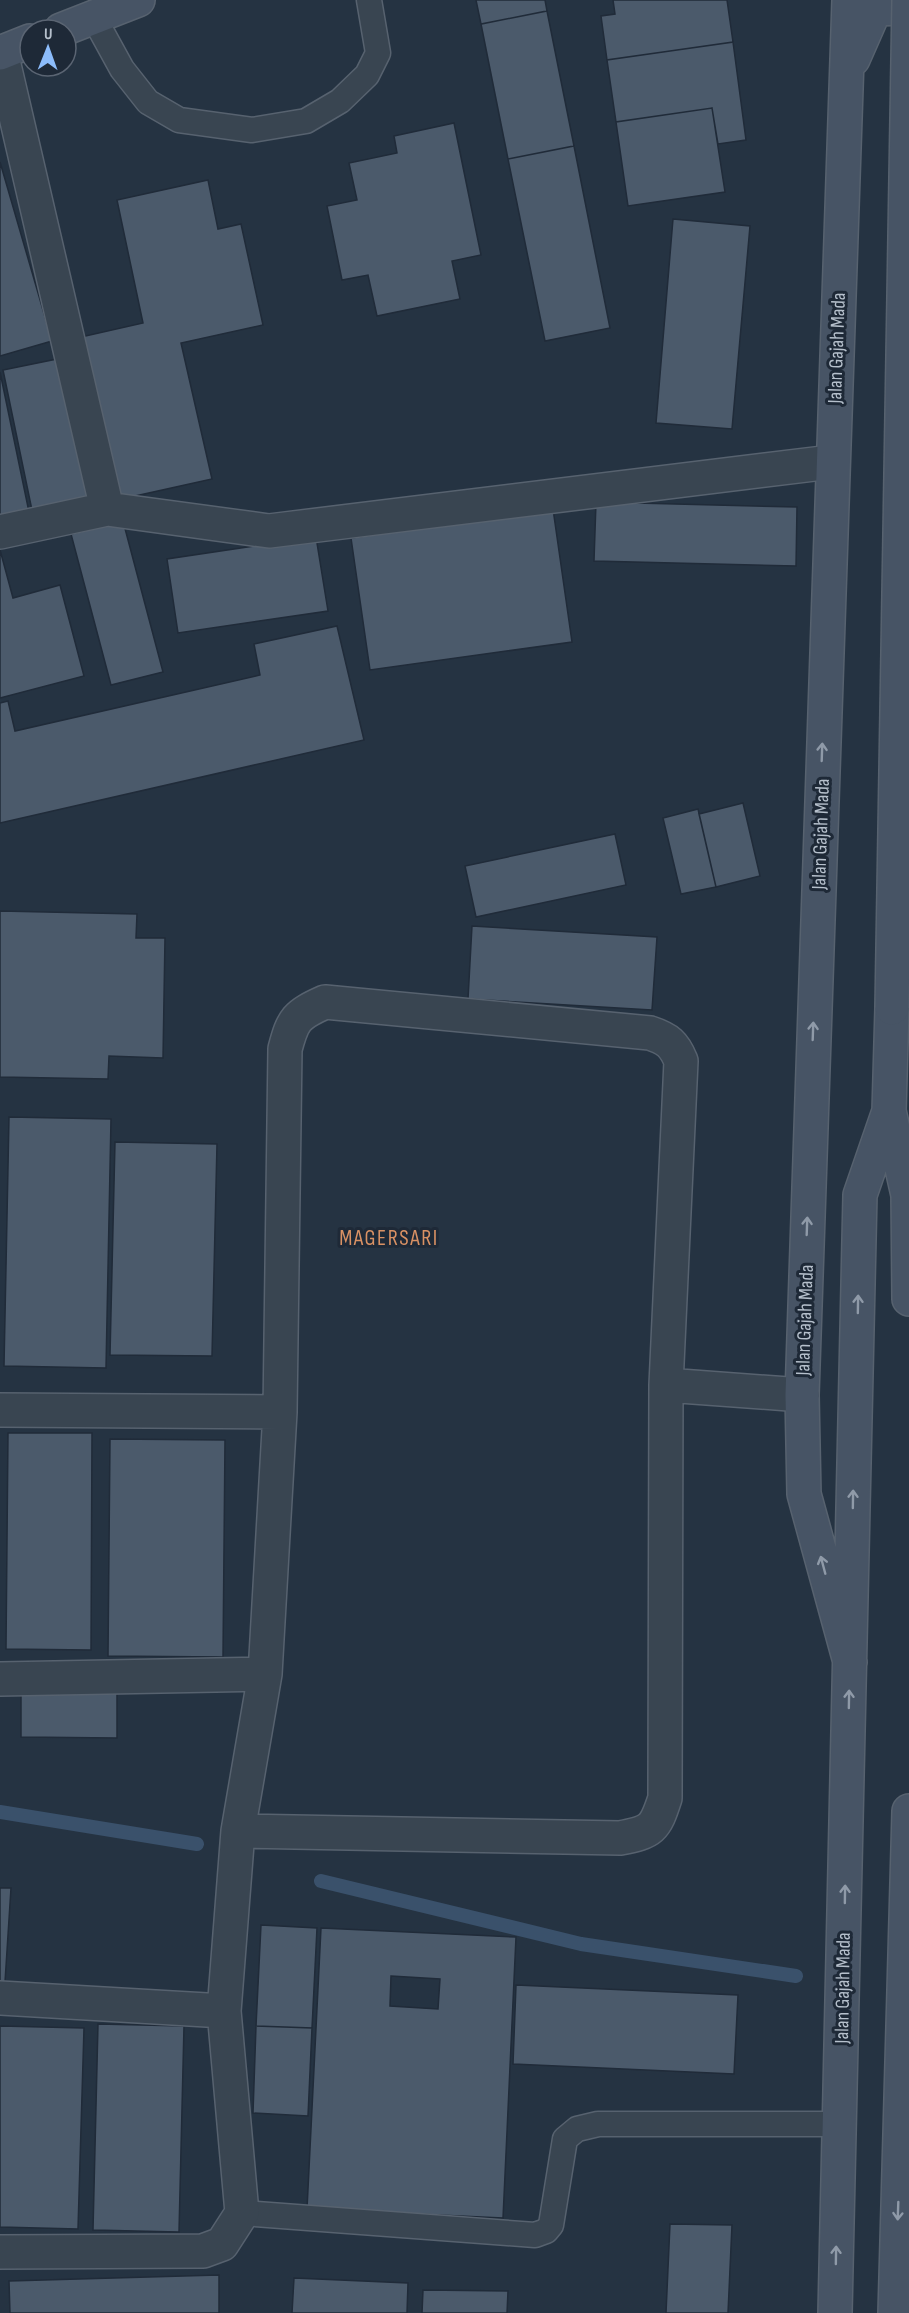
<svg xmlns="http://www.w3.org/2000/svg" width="909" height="2313" viewBox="0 0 909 2313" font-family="'Sofia Sans Condensed',sans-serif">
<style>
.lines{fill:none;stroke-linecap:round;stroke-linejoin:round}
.stream{stroke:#3a516b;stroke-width:14}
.building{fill:#4b5a6b;stroke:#202b39;stroke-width:1.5;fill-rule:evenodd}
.lane-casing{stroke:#57626f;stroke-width:27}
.street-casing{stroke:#57626f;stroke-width:36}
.secondary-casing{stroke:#57626f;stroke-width:36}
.lane{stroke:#394551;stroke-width:24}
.street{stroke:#394551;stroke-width:33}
.secondary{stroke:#475465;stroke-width:33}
.secondary-bridge-casing{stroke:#57626f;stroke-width:36;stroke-linecap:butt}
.secondary-bridge{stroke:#475465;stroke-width:33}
.oneway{stroke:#8f9aa8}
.labels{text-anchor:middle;stroke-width:6;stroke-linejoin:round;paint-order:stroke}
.street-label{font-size:20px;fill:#b6c0cc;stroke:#1e2937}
.quarter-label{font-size:22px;letter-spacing:1.5px;fill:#d99164;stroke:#1e2937}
</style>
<rect width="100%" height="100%" fill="#253342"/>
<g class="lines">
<path class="stream" d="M 0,1812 L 197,1844
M 321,1881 L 581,1944 L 796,1976"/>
</g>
<path class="building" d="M 476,0 L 545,0 L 547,11 L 481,24 Z
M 613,0 L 727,0 L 733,42 L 607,60 L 601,16 L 615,14 Z
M 547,11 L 574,146 L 508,159 L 481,24 Z
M 733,42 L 746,140 L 718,144 L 712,108 L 616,122 L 607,60 Z
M 712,108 L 725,192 L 628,206 L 616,122 Z
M 454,123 L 481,255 L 452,261 L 460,299 L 377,316 L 368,275 L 342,280 L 327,206 L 357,200 L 349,163 L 397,153 L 394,136 Z
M 574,146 L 610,328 L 545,341 L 508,159 Z
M 0,162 L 52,341 L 0,356 Z
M 208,180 L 218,229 L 241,224 L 263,325 L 181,343 L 212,479 L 117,500 L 81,337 L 143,323 L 117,200 Z
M 673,219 L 750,226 L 732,429 L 656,423 Z
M 62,358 L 92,503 L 33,515 L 3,370 Z
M 0,372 L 29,512 L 0,518 Z
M 596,502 L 797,507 L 796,566 L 594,561 Z
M 553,509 L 572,642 L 370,670 L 351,538 Z
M 123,521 L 163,672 L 111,685 L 71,534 Z
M 316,537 L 328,611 L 178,633 L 167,559 Z
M 0,550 L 13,598 L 60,585 L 84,676 L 0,698 Z
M 337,626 L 364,740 L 0,823 L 0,703 L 8,701 L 15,731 L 260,675 L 254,644 Z
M 743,803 L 760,876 L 716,887 L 699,814 Z
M 698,809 L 716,887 L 681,894 L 663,818 Z
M 615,834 L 626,885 L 476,917 L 465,866 Z
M 0,911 L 137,914 L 136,938 L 165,938 L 163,1058 L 109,1056 L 108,1079 L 0,1077 Z
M 472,926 L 657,937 L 652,1010 L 468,999 Z
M 9,1117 L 111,1119 L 106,1368 L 4,1366 Z
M 115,1142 L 217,1144 L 212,1356 L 110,1355 Z
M 8,1433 L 92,1433 L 91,1650 L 6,1649 Z
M 110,1439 L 225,1440 L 223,1657 L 108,1656 Z
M 21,1683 L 117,1684 L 117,1738 L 21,1737 Z
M 0,1888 L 11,1888 L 5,1982 L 0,1982 Z
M 261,1925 L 317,1928 L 312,2028 L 256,2026 Z
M 321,1928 L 516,1937 L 503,2218 L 307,2209 ZM 391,1976 L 440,1979 L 438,2009 L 390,2006 Z
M 516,1985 L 738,1995 L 734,2074 L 513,2064 Z
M 98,2024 L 184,2026 L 179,2232 L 93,2230 Z
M 0,2026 L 84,2028 L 78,2229 L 0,2227 Z
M 256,2026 L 312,2028 L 308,2116 L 253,2113 Z
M 670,2224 L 732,2225 L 728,2313 L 666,2313 Z
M 219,2275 L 219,2313 L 10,2313 L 9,2281 Z
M 294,2278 L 408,2283 L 407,2313 L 292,2313 Z
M 423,2290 L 508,2291 L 507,2313 L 422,2313 Z"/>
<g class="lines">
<defs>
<path id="lane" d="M 94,18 L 122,69 L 148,102 L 179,120 L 252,130 L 306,121 L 340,101 L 367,75 L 378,53 L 369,0
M 242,2213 L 535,2235 L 546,2231 L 551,2225 L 565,2139 L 577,2129 L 598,2124 L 839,2124"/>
<path id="street" d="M 1,52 L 107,509
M 0,532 L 107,509 L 269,531 L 831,462
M 666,1385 L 802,1395
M 0,1410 L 280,1412
M 0,1679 L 265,1674
M 0,1998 L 224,2011
M 0,2252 L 203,2251 L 222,2244 L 242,2213 L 224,2011 L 238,1831 L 265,1674 L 280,1412 L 285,1049 C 293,1019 296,1015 325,1002 L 650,1033 C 668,1039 674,1044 681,1061 L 666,1385 L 665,1798 C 655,1829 652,1832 620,1838 L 238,1831"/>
<path id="secondary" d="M 849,0 L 802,1395 L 804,1494 L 850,1662
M 61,30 L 138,0
M 0,53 L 30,41
M 853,59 L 875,9 L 909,8
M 892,1008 L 889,1111 L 908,1195 L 909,1299
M 835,2313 L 860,1195 L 889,1111
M 895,2313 L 909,1811"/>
</defs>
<use href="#lane" class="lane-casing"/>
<use href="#street" class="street-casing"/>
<use href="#secondary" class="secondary-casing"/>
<use href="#lane" class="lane"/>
<use href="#street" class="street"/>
<use href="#secondary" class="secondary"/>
<defs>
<path id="secondary-bridge" d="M 892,1008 L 909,0"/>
</defs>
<use href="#secondary-bridge" class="secondary-bridge-casing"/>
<use href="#secondary-bridge" class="secondary-bridge"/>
</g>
<defs><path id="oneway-shaft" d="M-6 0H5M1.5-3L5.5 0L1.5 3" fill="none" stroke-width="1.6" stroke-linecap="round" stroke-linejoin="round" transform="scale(1.5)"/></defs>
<g class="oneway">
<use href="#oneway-shaft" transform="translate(822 752) rotate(-88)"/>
<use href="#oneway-shaft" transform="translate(813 1031) rotate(-88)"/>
<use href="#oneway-shaft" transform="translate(807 1226) rotate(-88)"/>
<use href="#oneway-shaft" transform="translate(858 1304) rotate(-89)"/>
<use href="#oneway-shaft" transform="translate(853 1499) rotate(-89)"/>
<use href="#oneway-shaft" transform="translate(823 1565) rotate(-105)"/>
<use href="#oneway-shaft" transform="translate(849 1699) rotate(-89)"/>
<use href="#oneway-shaft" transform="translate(845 1894) rotate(-89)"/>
<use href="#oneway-shaft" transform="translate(898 2211) rotate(92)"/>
<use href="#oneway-shaft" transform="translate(836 2255) rotate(-89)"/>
</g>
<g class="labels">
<g class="street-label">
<text transform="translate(836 348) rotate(-88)" y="7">Jalan Gajah Mada</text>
<text transform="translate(820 834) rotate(-88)" y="7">Jalan Gajah Mada</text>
<text transform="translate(804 1320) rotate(-88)" y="7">Jalan Gajah Mada</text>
<text transform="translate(842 1988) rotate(-89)" y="7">Jalan Gajah Mada</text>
</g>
<g class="quarter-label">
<text x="389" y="1245">MAGERSARI</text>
</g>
</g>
<g transform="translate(48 48) rotate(1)"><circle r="28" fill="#1e2937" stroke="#5b6573" stroke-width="1.5"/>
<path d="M0-4.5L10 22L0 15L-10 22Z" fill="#8cbcfb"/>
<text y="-9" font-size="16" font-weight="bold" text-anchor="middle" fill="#b6c0cc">U</text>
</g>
</svg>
